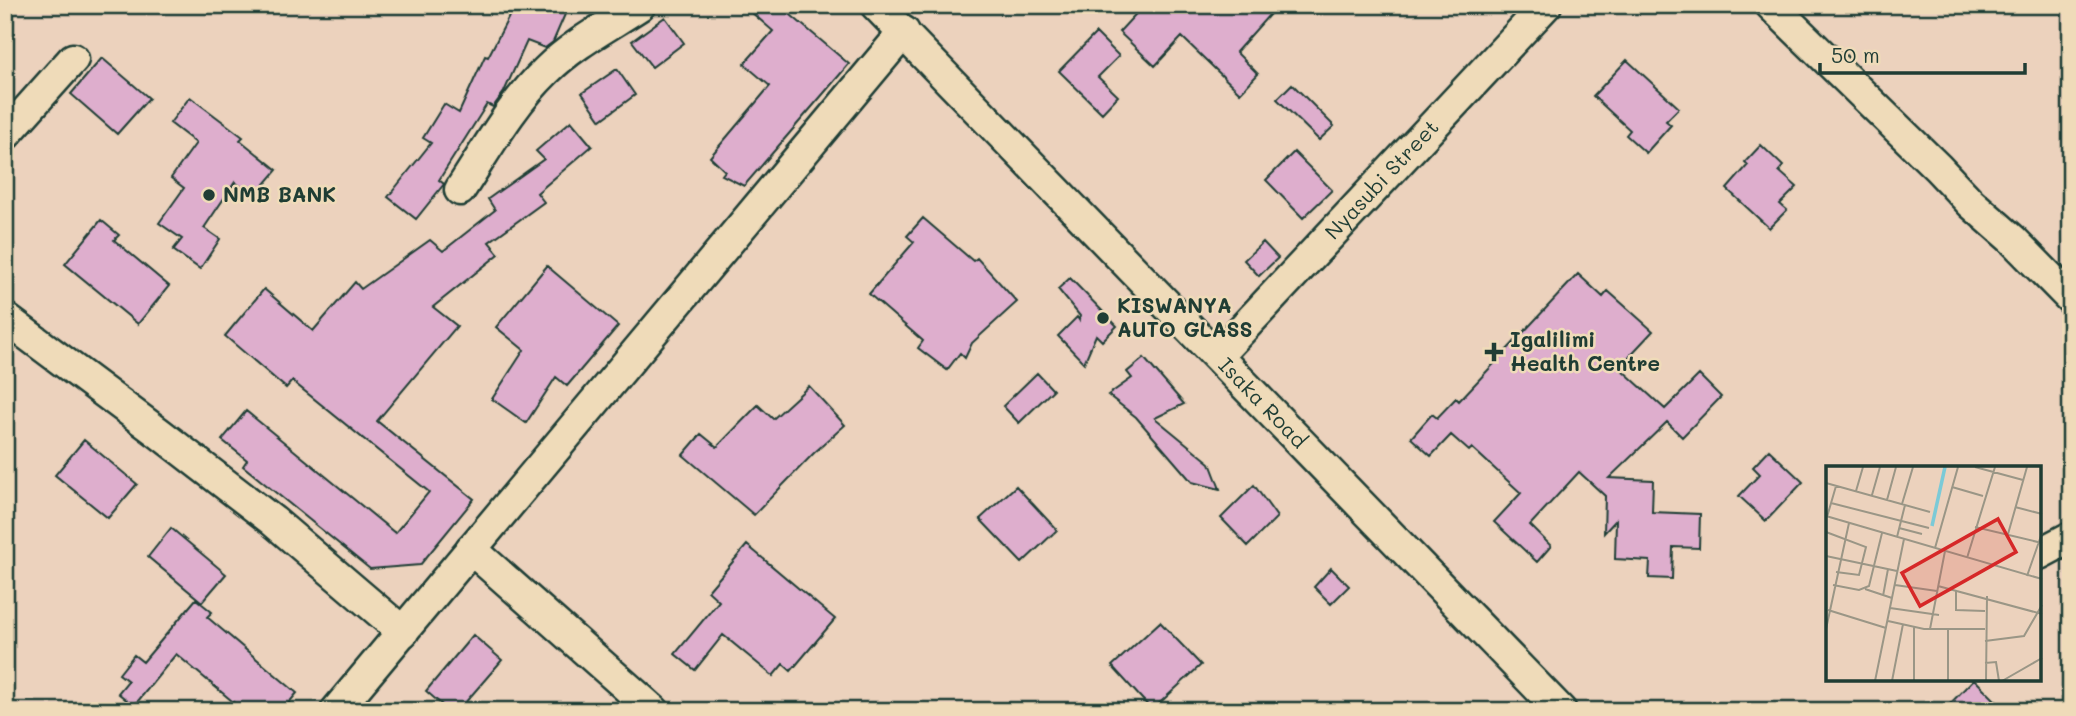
<svg xmlns="http://www.w3.org/2000/svg" width="2076" height="716" viewBox="0 0 2076 716" font-family="Mali,sans-serif">
<style>
.building{fill:#deaecd;stroke:#1f3d34;stroke-width:2}
.lines{fill:none;stroke-linecap:round;stroke-linejoin:round}
.minor-casing{stroke:#1f3d34;stroke-width:35}
.minor{stroke:#efdbb9;stroke-width:30}
.poi-dot{fill:#1f3d34;stroke:#efdbb9;stroke-width:2.5}
.labels{text-anchor:middle;stroke-width:5;stroke-linejoin:round;paint-order:stroke}
.street-label{font-size:21px;fill:#1f3d34;stroke:#efdbb9}
.poi-label{font-size:21px;font-weight:bold;fill:#1f3d34;stroke:#efdbb9;text-anchor:start}
.inset-river{fill:none;stroke:#7bcad7;stroke-width:3.5}
.inset-road{fill:none;stroke:#9a9686;stroke-width:2}
.view{fill:#d62828;fill-opacity:0.15;stroke:#d62828;stroke-width:3.5}
.inset-edge{fill:none;stroke:#1f3d34;stroke-width:3.5}
</style>
<rect width="100%" height="100%" fill="#ecd2bd"/>
<filter id="ink" filterUnits="userSpaceOnUse"><feTurbulence type="fractalNoise" baseFrequency=".0143" numOctaves="2"/><feDisplacementMap in="SourceGraphic" scale="14" xChannelSelector="R" yChannelSelector="G"/><feConvolveMatrix kernelMatrix="1 2 1 2 8 2 1 2 1" color-interpolation-filters="sRGB"/></filter>
<g filter="url(#ink)">
<path class="building" d="M 515,5 L 569,5 L 553,42 L 545,48 L 527,41 L 504,92 L 493,107 L 487,104 L 439,180 L 444,184 L 416,219 L 388,197 L 431,143 L 423,138 L 444,104 L 459,113 L 485,56 L 488,57 Z
M 743,5 L 779,5 L 849,64 L 744,186 L 722,175 L 725,171 L 710,157 L 770,86 L 744,64 L 773,31 Z
M 1144,5 L 1278,5 L 1236,52 L 1258,74 L 1240,93 L 1182,37 L 1155,66 L 1119,32 Z
M 665,17 L 684,43 L 652,67 L 632,41 Z
M 1096,33 L 1119,56 L 1098,77 L 1118,96 L 1102,113 L 1059,71 Z
M 102,58 L 149,98 L 117,134 L 71,94 Z
M 1627,60 L 1679,108 L 1666,121 L 1671,125 L 1646,153 L 1626,135 L 1630,130 L 1593,96 Z
M 617,69 L 635,95 L 601,120 L 582,93 Z
M 1292,84 L 1334,126 L 1319,140 L 1277,99 Z
M 190,97 L 243,137 L 240,140 L 277,170 L 254,197 L 235,182 L 204,228 L 220,239 L 200,269 L 173,250 L 182,239 L 159,223 L 184,188 L 171,178 L 196,143 L 170,123 Z
M 571,121 L 592,146 L 537,193 L 544,202 L 489,242 L 499,254 L 433,307 L 457,326 L 377,421 L 474,499 L 420,565 L 370,569 L 243,466 L 247,460 L 222,440 L 246,411 L 395,533 L 429,492 L 292,381 L 286,388 L 225,336 L 264,289 L 313,331 L 355,282 L 361,289 L 430,240 L 443,251 L 495,210 L 488,199 L 544,159 L 536,151 Z
M 1761,145 L 1783,166 L 1779,171 L 1797,187 L 1780,204 L 1787,210 L 1769,228 L 1727,189 L 1748,165 L 1745,162 Z
M 1294,152 L 1332,190 L 1303,218 L 1266,180 Z
M 923,218 L 973,261 L 977,258 L 1017,302 L 972,343 L 965,358 L 960,353 L 947,370 L 918,348 L 923,341 L 869,294 L 914,242 L 907,236 Z
M 101,220 L 119,235 L 114,240 L 169,286 L 138,324 L 65,264 Z
M 1263,242 L 1278,258 L 1259,276 L 1244,260 Z
M 547,266 L 618,326 L 567,386 L 556,377 L 526,423 L 492,399 L 524,350 L 496,327 Z
M 1578,274 L 1603,297 L 1608,291 L 1653,331 L 1623,363 L 1626,366 L 1622,370 L 1665,409 L 1699,375 L 1721,397 L 1682,437 L 1667,422 L 1609,478 L 1653,480 L 1652,512 L 1700,514 L 1699,548 L 1673,547 L 1672,579 L 1649,578 L 1650,561 L 1615,559 L 1616,520 L 1604,533 L 1605,496 L 1579,472 L 1530,525 L 1551,546 L 1537,562 L 1494,522 L 1521,493 L 1472,448 L 1469,451 L 1451,435 L 1431,456 L 1411,438 L 1432,414 L 1437,418 L 1456,398 L 1459,401 Z
M 1070,278 L 1117,326 L 1102,341 L 1096,335 L 1084,363 L 1058,336 L 1077,317 L 1079,320 L 1080,316 L 1058,289 Z
M 1144,358 L 1184,404 L 1155,418 L 1210,463 L 1220,489 L 1192,482 L 1136,417 L 1108,395 L 1132,378 L 1127,372 Z
M 1037,373 L 1053,390 L 1019,423 L 1003,406 Z
M 809,386 L 845,425 L 814,453 L 754,515 L 683,455 L 701,434 L 717,447 L 758,405 L 773,419 Z
M 84,440 L 137,484 L 108,518 L 55,475 Z
M 1769,450 L 1803,482 L 1766,521 L 1739,496 L 1760,474 L 1753,467 Z
M 1254,485 L 1277,517 L 1248,546 L 1221,518 Z
M 1016,486 L 1057,530 L 1022,563 L 980,519 Z
M 171,528 L 226,574 L 202,602 L 148,557 Z
M 747,545 L 835,619 L 791,671 L 783,664 L 773,676 L 723,635 L 695,670 L 675,654 L 719,601 L 708,591 Z
M 1331,568 L 1349,586 L 1331,604 L 1314,587 Z
M 196,599 L 212,612 L 207,617 L 297,693 L 282,711 L 244,711 L 176,654 L 134,706 L 118,693 L 128,681 L 119,674 L 134,655 L 143,662 Z
M 1160,622 L 1201,665 L 1152,710 L 1112,666 Z
M 473,635 L 502,660 L 458,711 L 449,711 L 426,691 Z
M 1974,679 L 2006,711 L 1943,711 Z"/>
<g class="lines">
<defs>
<g id="minor">
<path id="s1" d="M 876,5 L 1561,711"/>
<path d="M 1771,5 L 1938,168 L 1971,203 L 2013,240 L 2071,299"/>
<path d="M 5,135 L 73,59"/>
<path d="M 460,190 C 487,149 511,105 546,71 C 573,44 608,26 640,5"/>
<path d="M 5,318 L 159,433 L 273,521 L 403,632"/>
<path id="s2" d="M 1218,355 L 1546,5"/>
<path d="M 471,549 L 654,711"/>
<path d="M 2039,554 L 2071,537"/>
<path d="M 336,711 L 904,32"/>
</g>
</defs>
<use href="#minor" class="minor-casing"/>
<use href="#minor" class="minor"/>
</g>
</g>
<g class="poi-dot">
<circle cx="209" cy="195" r="7"/>
<circle cx="1103" cy="318" r="7"/>
<path d="M1490.5 341.5h7v7h7v7h-7v7h-7v-7h-7v-7h7z"/>
</g>
<g class="labels">
<g class="street-label">
<text dy="7" stroke="none"><textPath href="#s2" startOffset="240">Nyasubi Street</textPath></text>
<text dy="7" stroke="none"><textPath href="#s1" startOffset="555">Isaka Road</textPath></text>
</g>
<g class="poi-label">
<text x="223" y="202">NMB BANK</text>
<text x="1117" y="313">KISWANYA<tspan x="1117" dy="24">AUTO GLASS</tspan></text>
<text x="1510" y="347">Igalilimi<tspan x="1510" dy="24">Health Centre</tspan></text>
</g>
</g>
<g transform="translate(1826 466)">
<rect width="215" height="215" fill="#ecd2bd"/>
<path class="inset-river" d="M 106,60 L 119,1"/>
<path class="inset-road" d="M 149,1 L 197,14M 0,17 L 104,46M 126,21 L 157,30M 30,25 L 37,1M 46,29 L 54,1M 61,34 L 70,1M 5,37 L 103,62M 76,38 L 87,1M 189,41 L 216,48M 0,50 L 216,113M 1,51 L 10,20M 149,61 L 216,77M 73,62 L 96,68M 0,66 L 40,81 L 33,109 L 10,106M 182,68 L 201,1M 71,71 L 79,39M 109,82 L 132,1M 0,90 L 71,105M 141,92 L 169,1M 201,110 L 216,67M 7,119 L 33,124 L 43,120 L 56,67M 69,119 L 111,125M 112,120 L 216,148M 39,123 L 66,132M 130,124 L 130,144 L 159,145M 57,130 L 62,103M 64,142 L 113,149M 2,144 L 60,162M 62,155 L 98,163 L 159,163M 88,161 L 88,215M 0,163 L 23,57M 104,163 L 119,85M 159,175 L 198,170 L 216,139M 159,197 L 170,196 L 173,215M 49,215 L 78,73M 66,215 L 77,158M 122,215 L 122,162M 160,215 L 161,130M 176,215 L 216,192"/>
<path class="view" d="M 172,53 L 190,86 L 94,140 L 76,107 Z"/>
<rect width="215" height="215" class="inset-edge"/>
</g>
<rect width="2076" height="716" fill="none" stroke="#efdbb9" stroke-width="28"/>
<rect x="14" y="14" width="2048" height="688" fill="none" stroke="#1f3d34" stroke-width="2.5" filter="url(#ink)"/>
<path d="M1820 63v10h205v-10" fill="none" stroke="#1f3d34" stroke-width="3.5"/>
<text x="1831" y="63" font-size="21" fill="#1f3d34" stroke="#efdbb9" stroke-width="5" paint-order="stroke">50 m</text>
</svg>
